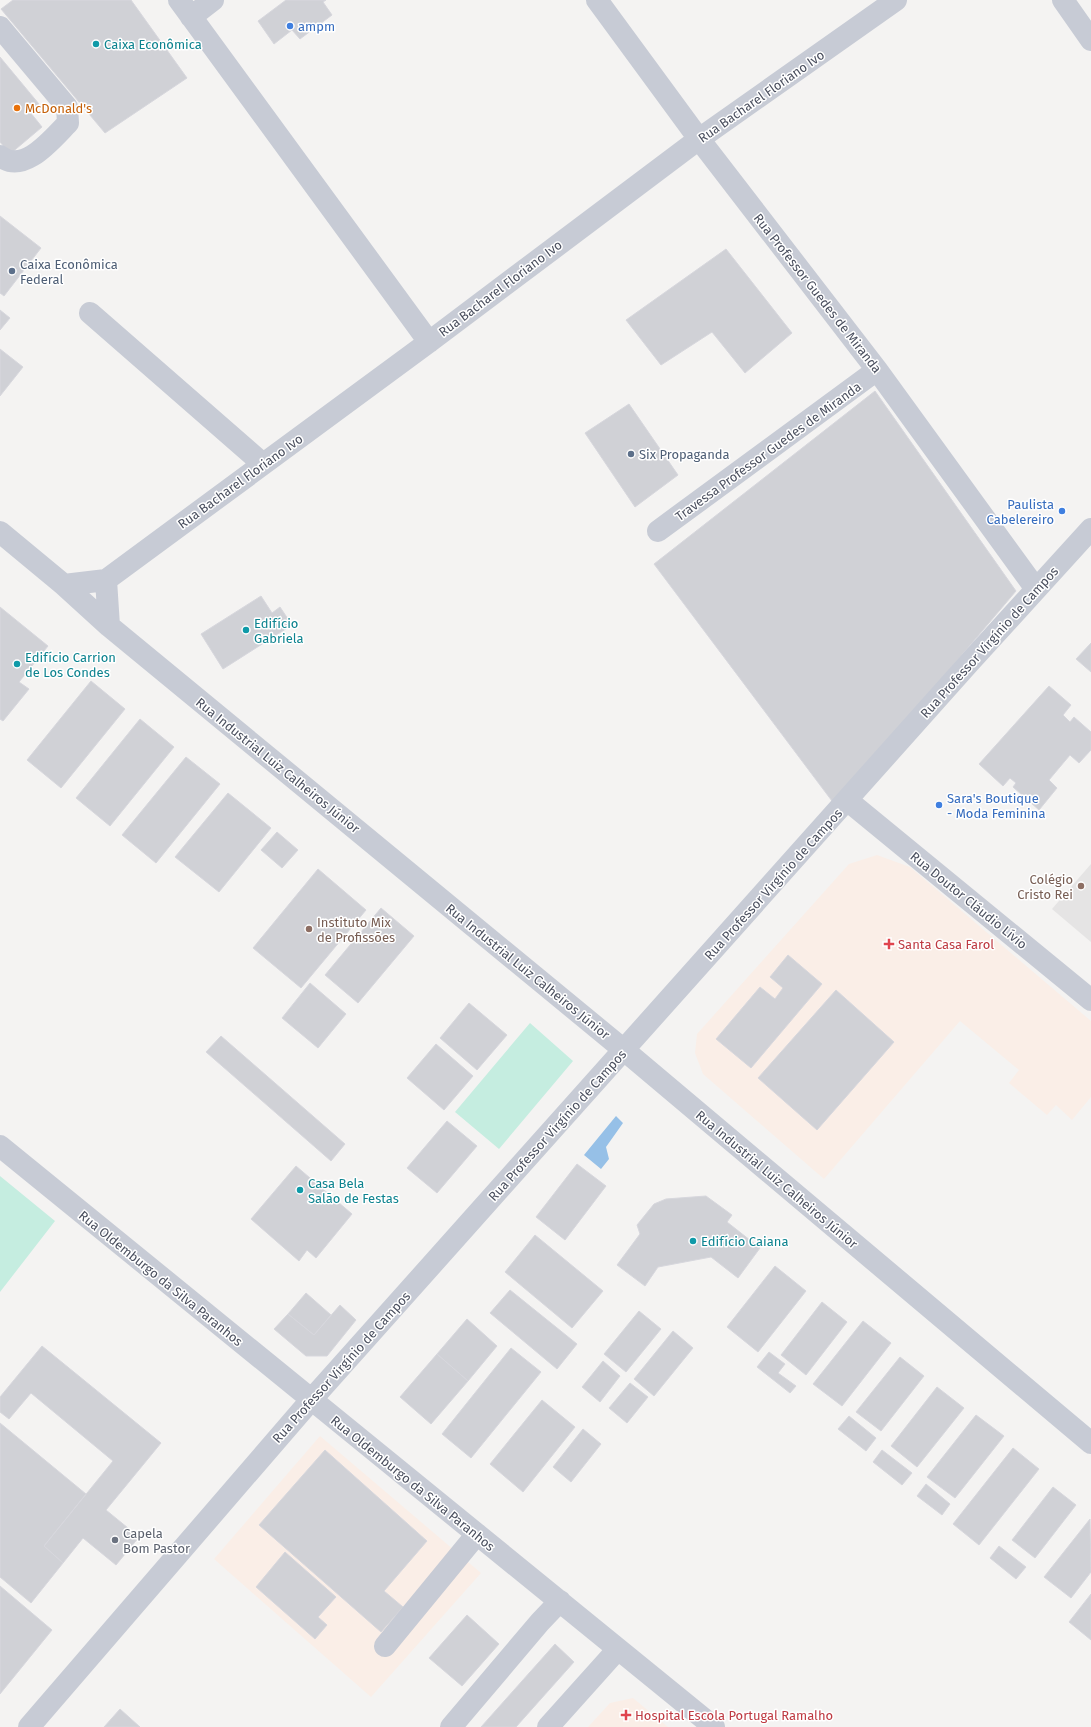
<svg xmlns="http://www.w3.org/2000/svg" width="1091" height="1727" viewBox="0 0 1091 1727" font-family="'Fira Sans',sans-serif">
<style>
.education{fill:#e5e4e4}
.medical{fill:#faeee7}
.green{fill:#c5ede0}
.water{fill:#96c0e7}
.building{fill:#d0d1d6;stroke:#d7d7dd}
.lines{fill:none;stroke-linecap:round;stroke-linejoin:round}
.minor{stroke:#c7cbd5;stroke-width:22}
.shop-dot{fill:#3f7fe0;stroke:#fff;stroke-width:1.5}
.culture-dot{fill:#0f9aa8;stroke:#fff;stroke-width:1.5}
.food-dot{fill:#e8710a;stroke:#fff;stroke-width:1.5}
.service-dot{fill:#5c6f8a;stroke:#fff;stroke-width:1.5}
.education-dot{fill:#8d6e63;stroke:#fff;stroke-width:1.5}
.health-dot{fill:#e0444e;stroke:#fff;stroke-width:1.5}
.worship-dot{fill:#6b7280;stroke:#fff;stroke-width:1.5}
.labels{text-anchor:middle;stroke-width:3;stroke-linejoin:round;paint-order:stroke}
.shop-label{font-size:13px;fill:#366cbe;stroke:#fff;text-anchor:start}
.culture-label{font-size:13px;fill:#0d838f;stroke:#fff;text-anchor:start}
.street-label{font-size:13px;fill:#4b505f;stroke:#fff}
.food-label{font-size:13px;fill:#c56008;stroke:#fff;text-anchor:start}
.service-label{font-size:13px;fill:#4e5e75;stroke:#fff;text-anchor:start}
.education-label{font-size:13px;fill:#785e54;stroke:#fff;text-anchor:end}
.health-label{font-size:13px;fill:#be3a42;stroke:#fff;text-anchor:start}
.worship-label{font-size:13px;fill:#5b616d;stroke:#fff;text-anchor:start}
</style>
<rect width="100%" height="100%" fill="#f4f3f2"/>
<path class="education" d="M 1091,864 L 1091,942 L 1052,909 Z"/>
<path class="medical" d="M 877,855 L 910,867 L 1091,1021 L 1091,1097 L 1072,1120 L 1056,1105 L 1047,1115 L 1009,1083 L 1019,1070 L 960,1021 L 824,1179 L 703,1074 L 695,1053 L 697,1034 L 849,864 Z
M 320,1436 L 481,1573 L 371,1697 L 214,1559 Z
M 633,1698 L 668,1727 L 588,1727 L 610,1703 Z"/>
<path class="green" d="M 530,1023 L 573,1061 L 499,1149 L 455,1112 Z
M 0,1176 L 55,1221 L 0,1292 Z"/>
<path class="water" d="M 616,1116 L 623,1123 L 606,1147 L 609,1159 L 601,1169 L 584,1155 Z"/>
<path class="building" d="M 13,0 L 131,0 L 187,78 L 105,133 L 1,9 Z
M 286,0 L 326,0 L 323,2 L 332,15 L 300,39 L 292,30 L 274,44 L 258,21 Z
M 0,57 L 39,104 L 30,112 L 42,127 L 10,154 L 0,142 Z
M 0,216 L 41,248 L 4,296 L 0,293 Z
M 726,249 L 792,333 L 745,373 L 712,332 L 661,365 L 626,320 Z
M 0,310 L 10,318 L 0,330 Z
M 0,349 L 23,367 L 0,396 Z
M 875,391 L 1016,591 L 835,805 L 654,564 Z
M 629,404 L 678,475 L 635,507 L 585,433 Z
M 261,596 L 272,613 L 280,607 L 292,625 L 223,669 L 201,634 Z
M 0,607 L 48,646 L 19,682 L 29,689 L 3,721 L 0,719 Z
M 1091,643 L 1091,672 L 1076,659 Z
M 91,681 L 125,709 L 61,788 L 27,760 Z
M 1049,686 L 1071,705 L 1063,715 L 1070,722 L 1074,717 L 1091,732 L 1091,750 L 1079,763 L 1070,755 L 1049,780 L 1057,788 L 1039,810 L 1013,787 L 1016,783 L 1010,778 L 1003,786 L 979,764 Z
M 140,719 L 174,747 L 110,826 L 76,798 Z
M 186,757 L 220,784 L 156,863 L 122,835 Z
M 228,793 L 271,828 L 219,892 L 175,857 Z
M 277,832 L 298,850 L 282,868 L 261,850 Z
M 318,869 L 366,910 L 301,988 L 253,948 Z
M 381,908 L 414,936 L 358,1003 L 325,975 Z
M 788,955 L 822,984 L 751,1068 L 716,1039 L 760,987 L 775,999 L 783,988 L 770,977 Z
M 310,983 L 346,1014 L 318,1048 L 282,1018 Z
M 836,990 L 894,1042 L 817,1130 L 758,1078 Z
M 469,1003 L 507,1035 L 477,1070 L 440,1038 Z
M 221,1036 L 345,1144 L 331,1161 L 206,1052 Z
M 436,1044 L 473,1076 L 444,1110 L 407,1078 Z
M 447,1121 L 477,1146 L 437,1193 L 407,1168 Z
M 577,1164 L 606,1186 L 565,1240 L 536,1217 Z
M 296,1166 L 352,1214 L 316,1258 L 307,1250 L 299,1261 L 251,1219 Z
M 706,1196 L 732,1215 L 727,1222 L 760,1248 L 738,1278 L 711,1257 L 658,1267 L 645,1286 L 617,1265 L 640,1234 L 637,1225 L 654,1204 L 666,1199 Z
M 535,1235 L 603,1291 L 572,1328 L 505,1272 Z
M 775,1266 L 806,1291 L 758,1352 L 727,1327 Z
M 510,1290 L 577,1344 L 557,1369 L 490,1313 Z
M 306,1293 L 331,1315 L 314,1335 L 288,1314 Z
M 822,1302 L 847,1322 L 806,1375 L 781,1355 Z
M 340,1305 L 356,1320 L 327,1356 L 306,1356 L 274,1329 L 288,1314 L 314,1335 Z
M 639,1311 L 661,1329 L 626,1372 L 604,1354 Z
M 467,1319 L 497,1346 L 468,1381 L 437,1354 Z
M 863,1321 L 891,1343 L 842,1406 L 813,1384 Z
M 673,1331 L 693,1348 L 654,1396 L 634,1379 Z
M 42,1346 L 161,1443 L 106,1510 L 139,1537 L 116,1565 L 83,1538 L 63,1563 L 44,1546 L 113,1461 L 31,1393 L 9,1419 L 0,1412 L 0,1397 Z
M 511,1348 L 541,1372 L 471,1458 L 442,1434 Z
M 769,1352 L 785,1364 L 778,1373 L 796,1386 L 790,1393 L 757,1367 Z
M 437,1354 L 468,1381 L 431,1424 L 400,1397 Z
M 900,1357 L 924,1376 L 881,1431 L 856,1412 Z
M 603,1361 L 620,1376 L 600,1402 L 582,1387 Z
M 630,1383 L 648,1397 L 627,1423 L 609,1408 Z
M 937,1387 L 964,1408 L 917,1467 L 891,1446 Z
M 542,1400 L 575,1427 L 523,1492 L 490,1464 Z
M 976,1415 L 1004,1436 L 955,1498 L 927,1477 Z
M 849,1416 L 876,1438 L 866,1451 L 838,1429 Z
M 0,1423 L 86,1494 L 44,1546 L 63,1563 L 31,1603 L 0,1577 Z
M 583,1429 L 601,1444 L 571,1482 L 553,1467 Z
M 1013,1448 L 1039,1469 L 979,1545 L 953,1524 Z
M 325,1450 L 427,1541 L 384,1591 L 403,1607 L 381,1632 L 259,1525 Z
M 882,1450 L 912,1473 L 902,1485 L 873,1462 Z
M 926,1484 L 950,1504 L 942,1515 L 917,1496 Z
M 1053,1487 L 1076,1505 L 1035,1558 L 1012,1540 Z
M 1090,1519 L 1091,1572 L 1071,1598 L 1044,1577 Z
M 999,1546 L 1026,1567 L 1016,1579 L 990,1558 Z
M 285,1552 L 336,1597 L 318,1617 L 327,1625 L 315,1639 L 256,1587 Z
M 0,1586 L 52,1630 L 0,1694 Z
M 1091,1594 L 1091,1640 L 1069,1622 Z
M 467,1615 L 499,1644 L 462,1686 L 429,1658 Z
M 555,1644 L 574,1662 L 516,1727 L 481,1727 Z
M 120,1709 L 140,1727 L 104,1727 Z"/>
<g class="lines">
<path class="minor" d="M 179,0 L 429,342
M 597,0 L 699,139 L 877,370 L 1036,589
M 1063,0 L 1091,40
M 191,17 L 213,0
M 0,27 L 67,107 L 68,123 C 52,139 24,175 0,156
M 90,313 L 263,464
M 658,531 L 877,370
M 0,532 L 64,585 L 109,626 L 624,1050 L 1091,1443
M 106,580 L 109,626
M 64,585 L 106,580 L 429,342 L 699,139 L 896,0
M 847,800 L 1091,1000
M 0,1146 L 714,1727
M 385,1646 L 477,1534
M 29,1727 L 311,1400 L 969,663 L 1091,529
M 451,1727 L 540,1622 L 560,1601
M 548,1727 L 618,1649"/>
</g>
<g class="shop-dot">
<circle cx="290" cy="26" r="4"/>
<circle cx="1062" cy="511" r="4"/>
<circle cx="939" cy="805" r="4"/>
</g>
<g class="culture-dot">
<circle cx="96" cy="44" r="4"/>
<circle cx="246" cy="630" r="4"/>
<circle cx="17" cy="664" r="4"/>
<circle cx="300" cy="1190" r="4"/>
<circle cx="693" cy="1241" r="4"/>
</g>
<circle class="food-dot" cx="17" cy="108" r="4"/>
<g class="service-dot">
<circle cx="12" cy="271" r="4"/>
<circle cx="631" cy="454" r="4"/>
</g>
<g class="education-dot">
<circle cx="1081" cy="886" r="4"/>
<circle cx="309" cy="929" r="4"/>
</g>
<g class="health-dot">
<path d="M887 938h4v4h4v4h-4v4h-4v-4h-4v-4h4z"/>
<path d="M624 1709h4v4h4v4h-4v4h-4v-4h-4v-4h4z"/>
</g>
<circle class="worship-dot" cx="115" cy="1540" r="4"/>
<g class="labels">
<g class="shop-label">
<text x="298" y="31">ampm</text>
<text x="1054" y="509" text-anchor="end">Paulista<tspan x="1054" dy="15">Cabelereiro</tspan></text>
<text x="947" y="803">Sara's Boutique<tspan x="947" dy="15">- Moda Feminina</tspan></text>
</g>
<g class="culture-label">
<text x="104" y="49">Caixa Econômica</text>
<text x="254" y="628">Edifício<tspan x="254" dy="15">Gabriela</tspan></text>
<text x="25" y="662">Edifício Carrion<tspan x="25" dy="15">de Los Condes</tspan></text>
<text x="308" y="1188">Casa Bela<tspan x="308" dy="15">Salão de Festas</tspan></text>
<text x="701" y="1246">Edifício Caiana</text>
</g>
<g class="street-label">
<text transform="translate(761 96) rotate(-35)" y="5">Rua Bacharel Floriano Ivo</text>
<text transform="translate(500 288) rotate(-37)" y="5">Rua Bacharel Floriano Ivo</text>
<text transform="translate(818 293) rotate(52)" y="5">Rua Professor Guedes de Miranda</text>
<text transform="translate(768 451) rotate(-36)" y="5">Travessa Professor Guedes de Miranda</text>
<text transform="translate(240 481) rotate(-36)" y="5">Rua Bacharel Floriano Ivo</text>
<text transform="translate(989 642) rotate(-48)" y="5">Rua Professor Virgínio de Campos</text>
<text transform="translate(278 765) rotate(39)" y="5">Rua Industrial Luiz Calheiros Júnior</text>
<text transform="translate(773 884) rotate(-48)" y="5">Rua Professor Virgínio de Campos</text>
<text transform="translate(969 900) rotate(39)" y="5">Rua Doutor Cláudio Lívio</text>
<text transform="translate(528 971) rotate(39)" y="5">Rua Industrial Luiz Calheiros Júnior</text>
<text transform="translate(557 1125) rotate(-48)" y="5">Rua Professor Virgínio de Campos</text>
<text transform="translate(777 1179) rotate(40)" y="5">Rua Industrial Luiz Calheiros Júnior</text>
<text transform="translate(161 1278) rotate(39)" y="5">Rua Oldemburgo da Silva Paranhos</text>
<text transform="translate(341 1367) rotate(-48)" y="5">Rua Professor Virgínio de Campos</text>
<text transform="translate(413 1483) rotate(39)" y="5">Rua Oldemburgo da Silva Paranhos</text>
</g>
<g class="food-label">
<text x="25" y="113">McDonald's</text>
</g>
<g class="service-label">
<text x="20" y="269">Caixa Econômica<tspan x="20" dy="15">Federal</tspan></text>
<text x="639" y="459">Six Propaganda</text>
</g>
<g class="education-label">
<text x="1073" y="884">Colégio<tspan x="1073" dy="15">Cristo Rei</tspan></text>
<text x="317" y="927" text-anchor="start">Instituto Mix<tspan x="317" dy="15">de Profissões</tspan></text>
</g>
<g class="health-label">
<text x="898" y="949">Santa Casa Farol</text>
<text x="635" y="1720">Hospital Escola Portugal Ramalho</text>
</g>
<g class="worship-label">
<text x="123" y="1538">Capela<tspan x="123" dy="15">Bom Pastor</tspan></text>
</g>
</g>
</svg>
